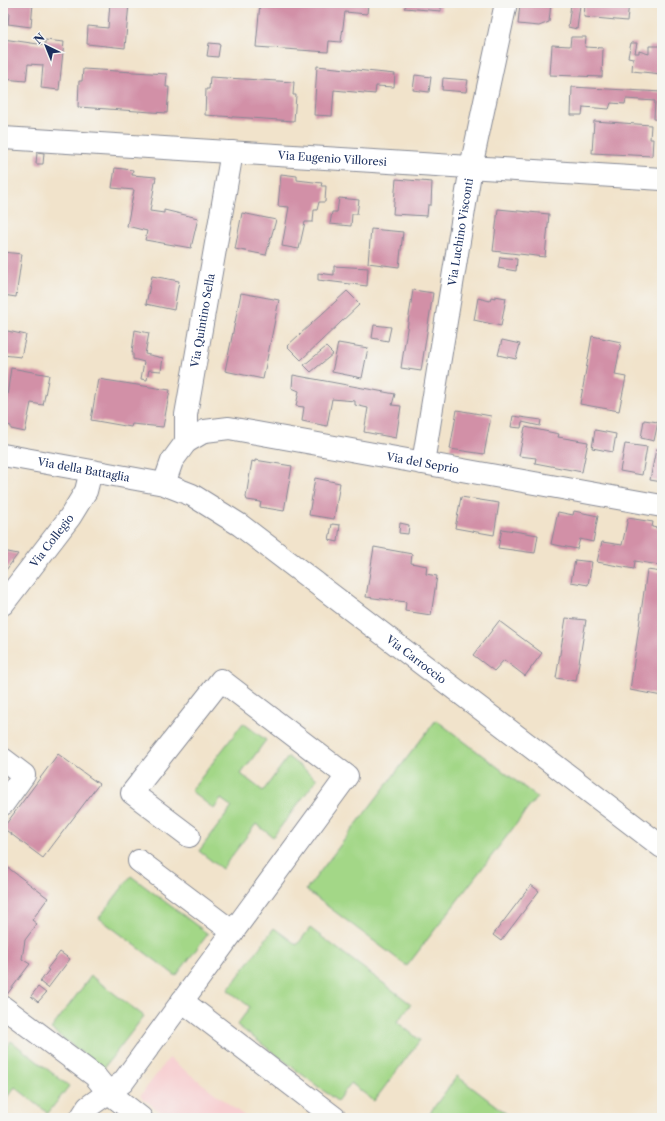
<svg xmlns="http://www.w3.org/2000/svg" width="665" height="1121" viewBox="0 0 665 1121" font-family="'Libre Caslon Text',serif">
<style>
.built{fill:#f7cfd1}
.green{fill:#a3d787;stroke:#5f8372}
.building{fill:#d290a7}
.lines{fill:none;stroke-linecap:round;stroke-linejoin:round}
.minor-casing{stroke:#868994;stroke-width:24}
.minor{stroke:#fff;stroke-width:22}
.labels{text-anchor:middle;stroke-width:4;stroke-linejoin:round;paint-order:stroke}
.street-label{font-size:11px;fill:#1b2f5e;stroke:#f6f6f2}
</style>
<rect width="100%" height="100%" fill="#f6f6f2"/>
<filter id="ink" filterUnits="userSpaceOnUse"><feTurbulence type="fractalNoise" baseFrequency=".025" numOctaves="2"/><feDisplacementMap in="SourceGraphic" scale="8" xChannelSelector="R" yChannelSelector="G"/><feConvolveMatrix kernelMatrix="1 2 1 2 8 2 1 2 1" color-interpolation-filters="sRGB"/></filter>
<filter id="wash" filterUnits="userSpaceOnUse"><feTurbulence type="fractalNoise" baseFrequency=".012" numOctaves="4" result="noise"/><feDisplacementMap in="SourceGraphic" scale="16" xChannelSelector="R" yChannelSelector="G"/><feGaussianBlur stdDeviation="0.9" result="paint"/><feColorMatrix in="noise" values="0 0 0 0 0 0 0 0 0 0 0 0 0 0 0 0 0 1.4 0 .05"/><feComposite in="paint" operator="in"/></filter>
<g filter="url(#wash)">
<rect width="100%" height="100%" fill="#f1e3cb"/>
<path class="built" d="M 169,1058 L 247,1118 L 168,1118 L 140,1096 Z"/>
<path class="green" d="M 436,720 L 537,797 L 407,966 L 306,890 Z
M 243,723 L 266,740 L 241,774 L 263,791 L 288,757 L 317,779 L 273,837 L 256,824 L 222,869 L 199,851 L 232,807 L 221,799 L 214,809 L 191,791 Z
M 131,876 L 208,934 L 176,976 L 99,918 Z
M 274,928 L 297,945 L 310,928 L 411,1004 L 397,1022 L 420,1040 L 374,1101 L 351,1083 L 337,1101 L 237,1025 L 250,1007 L 228,990 Z
M 91,976 L 144,1016 L 103,1069 L 51,1029 Z
M 11,1041 L 69,1086 L 48,1113 L 15,1087 L 3,1102 L 3,1051 Z
M 457,1076 L 512,1118 L 426,1118 Z"/>
<g id="blocks">
<path class="building" d="M 3,3 L 33,3 L 31,27 L 8,24 L 9,13 L 3,13 Z
M 110,3 L 129,3 L 125,48 L 87,44 L 88,26 L 108,28 Z
M 260,3 L 368,3 L 367,14 L 345,12 L 341,42 L 329,41 L 328,52 L 256,47 Z
M 408,3 L 441,3 L 441,11 L 404,8 Z
M 520,3 L 551,3 L 549,22 L 539,26 L 518,24 Z
M 585,3 L 629,3 L 627,21 L 584,17 Z
M 571,4 L 580,5 L 577,29 L 568,27 Z
M 571,37 L 586,37 L 585,47 L 603,48 L 602,77 L 550,75 L 552,45 L 570,46 Z
M 3,39 L 45,45 L 45,40 L 64,42 L 59,90 L 41,88 L 43,65 L 28,64 L 26,81 L 3,79 Z
M 209,43 L 220,44 L 218,57 L 207,56 Z
M 631,43 L 637,43 L 635,53 L 639,53 L 639,51 L 649,54 L 649,46 L 662,46 L 662,74 L 632,71 L 633,58 L 628,57 Z
M 317,66 L 395,74 L 394,87 L 376,86 L 375,94 L 334,90 L 332,116 L 314,115 Z
M 83,69 L 167,74 L 166,87 L 169,87 L 167,113 L 78,107 L 79,81 L 82,81 Z
M 415,75 L 431,77 L 429,92 L 413,90 Z
M 210,77 L 294,82 L 293,95 L 296,95 L 294,121 L 205,115 L 206,89 L 209,89 Z
M 443,78 L 468,80 L 466,92 L 442,90 Z
M 572,87 L 662,92 L 661,120 L 654,119 L 655,101 L 626,99 L 625,104 L 611,103 L 609,109 L 583,107 L 582,115 L 571,115 Z
M 594,121 L 651,125 L 650,139 L 653,139 L 652,156 L 592,153 Z
M 37,152 L 44,153 L 43,164 L 36,164 Z
M 115,168 L 133,170 L 132,175 L 156,177 L 150,211 L 164,213 L 164,210 L 198,218 L 191,248 L 145,240 L 147,231 L 127,226 L 134,190 L 112,188 Z
M 281,174 L 297,176 L 297,180 L 322,183 L 321,186 L 326,186 L 325,202 L 319,202 L 317,210 L 314,210 L 313,222 L 305,222 L 299,249 L 282,246 L 289,207 L 278,206 Z
M 396,179 L 432,182 L 431,205 L 428,205 L 427,216 L 393,214 Z
M 339,198 L 359,200 L 357,214 L 352,214 L 351,226 L 330,224 L 332,212 L 337,212 Z
M 498,209 L 549,214 L 545,257 L 493,251 Z
M 242,213 L 276,220 L 266,255 L 235,249 Z
M 371,229 L 403,232 L 399,267 L 368,263 Z
M 3,252 L 22,254 L 16,297 L 3,295 Z
M 500,257 L 517,259 L 516,271 L 498,268 Z
M 334,266 L 368,268 L 367,286 L 318,280 L 318,273 L 334,275 Z
M 152,276 L 179,281 L 174,310 L 146,304 Z
M 413,290 L 433,293 L 421,371 L 401,368 Z
M 347,291 L 360,304 L 301,360 L 287,346 Z
M 241,293 L 279,300 L 263,379 L 225,371 Z
M 495,296 L 506,298 L 501,326 L 474,320 L 478,298 L 490,301 L 491,297 L 495,298 Z
M 374,325 L 391,327 L 388,341 L 372,338 Z
M 3,330 L 26,335 L 21,357 L 3,355 Z
M 135,330 L 149,333 L 145,354 L 163,358 L 161,371 L 149,370 L 147,380 L 141,379 L 144,362 L 133,359 L 133,353 L 132,352 Z
M 592,336 L 621,342 L 615,375 L 626,377 L 619,411 L 580,404 Z
M 502,340 L 520,344 L 516,359 L 498,355 Z
M 338,343 L 368,348 L 362,378 L 332,372 Z
M 326,347 L 333,354 L 311,372 L 304,365 Z
M 11,368 L 49,375 L 43,405 L 31,403 L 25,432 L 11,429 L 11,426 L 3,424 L 3,400 L 4,396 L 7,396 Z
M 293,375 L 395,394 L 392,405 L 401,406 L 396,438 L 364,432 L 368,408 L 355,405 L 355,401 L 332,399 L 327,426 L 302,421 L 304,407 L 296,406 L 299,391 L 292,388 Z
M 98,379 L 170,390 L 163,427 L 132,424 L 131,427 L 91,420 Z
M 457,410 L 491,416 L 484,454 L 450,449 Z
M 513,416 L 541,420 L 540,426 L 522,422 L 521,428 L 511,427 Z
M 644,420 L 658,422 L 654,441 L 641,438 Z
M 525,427 L 559,434 L 558,437 L 588,442 L 582,472 L 535,463 L 536,458 L 519,456 Z
M 595,430 L 616,434 L 613,452 L 592,448 Z
M 625,444 L 647,447 L 642,475 L 620,471 Z
M 656,449 L 662,450 L 662,482 L 650,480 Z
M 255,460 L 292,466 L 284,511 L 260,507 L 261,502 L 247,500 L 246,497 L 252,461 L 255,462 Z
M 315,478 L 340,483 L 334,519 L 309,515 Z
M 461,497 L 499,503 L 494,535 L 455,528 Z
M 574,511 L 598,516 L 593,542 L 580,539 L 577,549 L 551,544 L 558,512 L 573,515 Z
M 628,518 L 653,522 L 652,527 L 662,529 L 662,550 L 659,565 L 635,561 L 634,569 L 597,562 L 602,542 L 622,545 Z
M 400,523 L 409,525 L 408,534 L 399,533 Z
M 332,524 L 340,525 L 338,542 L 329,540 Z
M 502,529 L 538,535 L 535,553 L 498,548 Z
M 374,547 L 412,554 L 411,563 L 427,566 L 426,574 L 437,576 L 431,615 L 405,611 L 406,602 L 366,597 Z
M 3,551 L 18,554 L 3,574 Z
M 575,560 L 592,562 L 588,585 L 571,582 Z
M 647,570 L 662,572 L 662,696 L 630,690 Z
M 566,618 L 586,620 L 576,681 L 556,678 Z
M 499,621 L 542,653 L 525,676 L 504,660 L 494,671 L 473,655 Z
M 58,754 L 99,784 L 43,858 L 3,828 Z
M 3,864 L 48,898 L 32,920 L 37,924 L 25,940 L 22,959 L 30,964 L 5,997 L 3,996 Z
M 531,885 L 539,891 L 501,941 L 493,935 Z
M 60,952 L 70,959 L 48,988 L 40,982 L 49,970 L 47,969 Z
M 38,987 L 46,993 L 38,1002 L 31,996 Z"/>
</g>
</g>
<g filter="url(#ink)">
<use href="#blocks" fill-opacity="0" stroke="#868994" stroke-width="1"/>
<g class="lines">
<defs>
<g id="minor">
<path id="s1" d="M 3,138 L 662,179"/>
<path id="s2" d="M 186,442 L 205,431 L 229,428 L 662,506"/>
<path id="s3" d="M 3,455 L 164,484 L 192,495 L 240,525 L 662,847"/>
<path id="s4" d="M 423,463 L 471,167 L 506,3"/>
<path id="s5" d="M 164,484 L 172,461 L 186,442 L 186,415 L 232,152"/>
<path id="s6" d="M 3,604 L 70,517 L 86,491 L 91,471"/>
<path d="M 3,759 L 24,775 L 3,804"/>
<path d="M 139,861 L 233,932"/>
<path d="M 182,1001 L 335,1118"/>
<path d="M 3,1007 L 95,1076 L 108,1092 L 141,1118"/>
<path d="M 81,1118 L 88,1107 L 123,1082 L 347,776 L 221,680 L 132,793 L 189,836"/>
</g>
</defs>
<use href="#minor" class="minor-casing"/>
<use href="#minor" class="minor"/>
</g>
</g>
<g class="labels">
<g class="street-label">
<text dy="4" stroke="none"><textPath href="#s1" startOffset="330">Via Eugenio Villoresi</textPath></text>
<text dy="4" stroke="none"><textPath href="#s4" startOffset="234">Via Luchino Visconti</textPath></text>
<text dy="4" stroke="none"><textPath href="#s5" startOffset="171">Via Quintino Sella</textPath></text>
<text dy="4" stroke="none"><textPath href="#s2" startOffset="243">Via del Seprio</textPath></text>
<text dy="4" stroke="none"><textPath href="#s3" startOffset="82">Via della Battaglia</textPath></text>
<text dy="4" stroke="none"><textPath href="#s6" startOffset="80">Via Collegio</textPath></text>
<text dy="4" stroke="none"><textPath href="#s3" startOffset="472">Via Carroccio</textPath></text>
</g>
</g>
<rect width="665" height="1121" fill="none" stroke="#f6f6f2" stroke-width="16"/>
<g transform="translate(46 46) rotate(317)" stroke="#f6f6f2" stroke-width="3" paint-order="stroke">
<path d="M0-3L7 15L0 10L-7 15Z" fill="#1b2f5e"/>
<text y="-6" font-size="11" font-weight="bold" text-anchor="middle" fill="#1b2f5e">N</text>
</g>
</svg>
